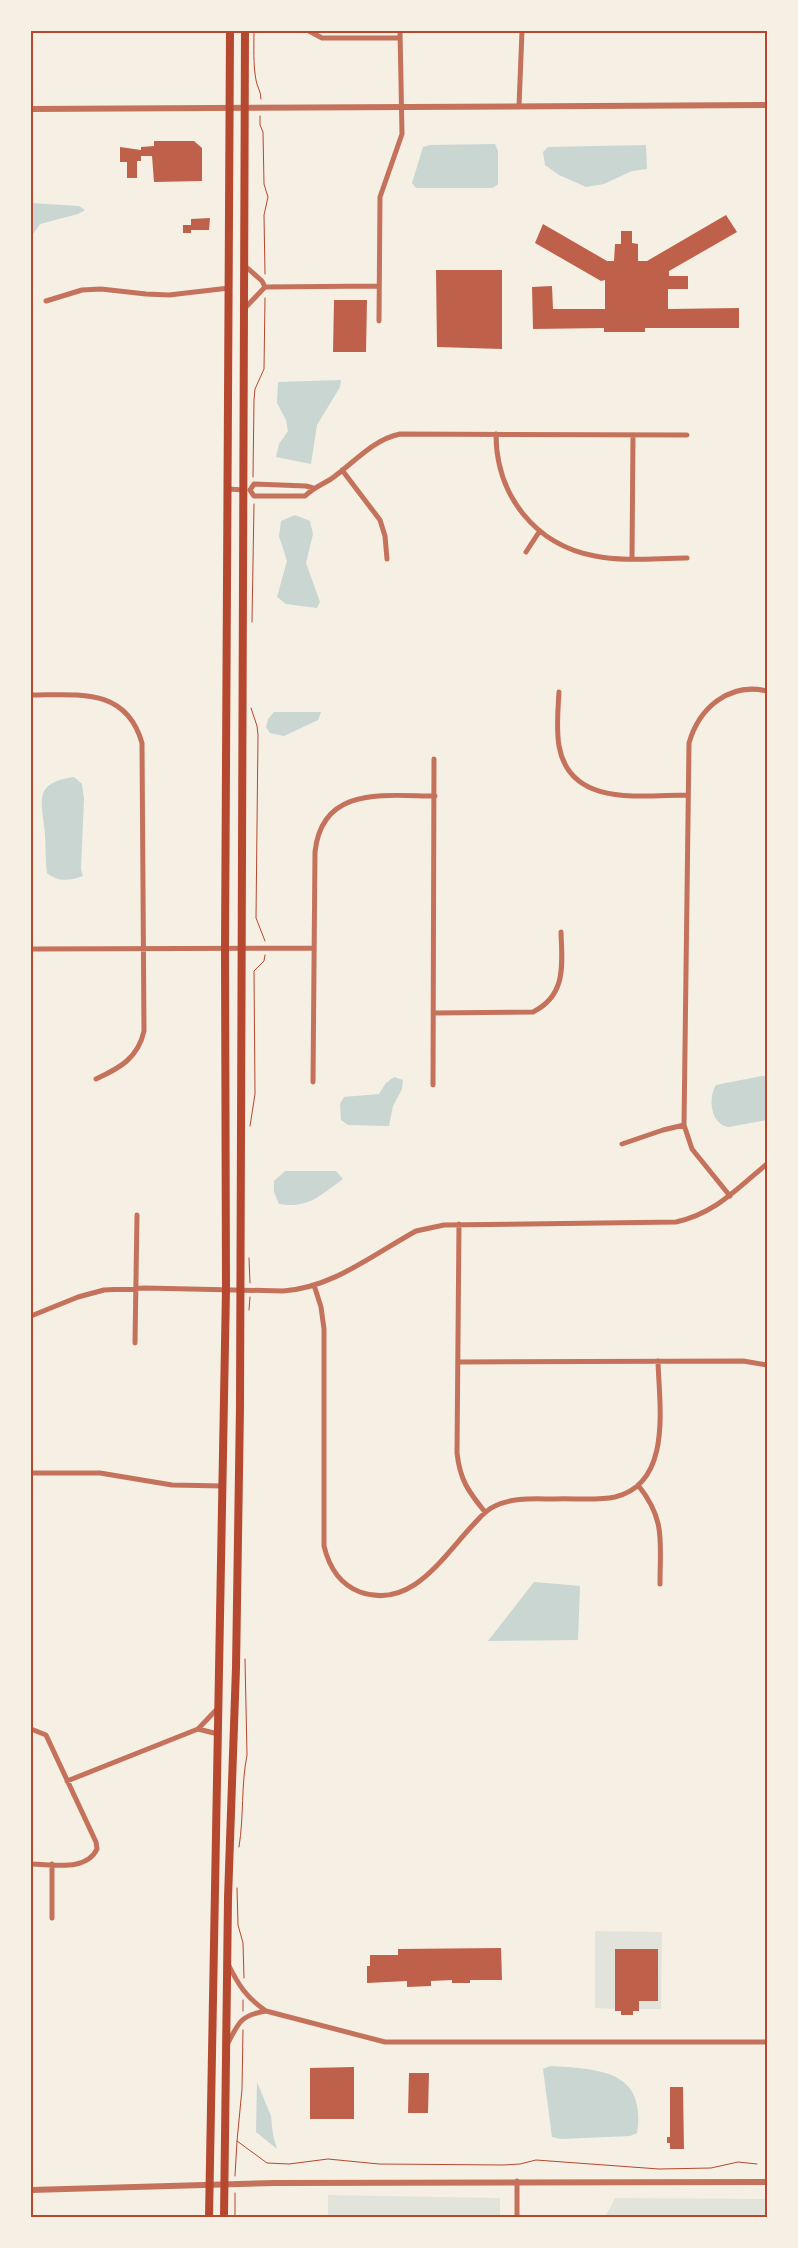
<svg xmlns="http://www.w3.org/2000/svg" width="798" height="2248" viewBox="0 0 798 2248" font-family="Inter,sans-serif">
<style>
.green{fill:#e2e4dc}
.water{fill:#c9d6d2}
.building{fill:#bf614a}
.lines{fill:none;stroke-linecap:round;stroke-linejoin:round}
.path{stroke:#b5482f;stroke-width:1}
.minor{stroke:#c5725c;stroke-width:5}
.tertiary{stroke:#c5725c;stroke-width:6}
.primary{stroke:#b5482f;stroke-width:8}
.neatline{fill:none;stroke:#b5482f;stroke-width:2}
</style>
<rect width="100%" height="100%" fill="#f6efe4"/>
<path class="green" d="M 595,1931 L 662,1932 L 661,2009 L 639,2009 L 639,2001 L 658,2000 L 658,1949 L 615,2009 L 595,2008 Z
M 328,2195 L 500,2198 L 500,2217 L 328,2217 Z
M 615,2198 L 767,2199 L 767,2217 L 605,2217 Z"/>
<path class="water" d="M 495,144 L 498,151 L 498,184 L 493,188 L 416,188 L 412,183 L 423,147 L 430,145 Z
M 646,145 L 647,169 L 632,171 L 604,184 L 586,187 L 559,175 L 545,165 L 543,152 L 548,147 Z
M 31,203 L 79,206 L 85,210 L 78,214 L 40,224 L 31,237 Z
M 341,380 L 340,387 L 317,425 L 311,464 L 276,457 L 279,444 L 288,431 L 286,420 L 277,403 L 278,382 Z
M 295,515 L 310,521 L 313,534 L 306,563 L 320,602 L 317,608 L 286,604 L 277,597 L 287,561 L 279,536 L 281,521 Z
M 274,712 L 321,712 L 318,720 L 284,736 L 270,733 L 266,727 L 268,719 Z
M 74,777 L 82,784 L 84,799 L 81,869 L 83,876 C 70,881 58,882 47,873 C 45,860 46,847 45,834 C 42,801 32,783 74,777 Z
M 762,1076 L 767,1076 L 767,1120 L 729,1127 C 710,1125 708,1097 716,1085 Z
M 394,1077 L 403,1080 L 402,1089 L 393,1106 L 389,1126 L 348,1125 L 341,1120 L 340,1104 L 344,1097 L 379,1094 L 386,1083 Z
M 285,1171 L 336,1171 L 343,1179 C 321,1195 308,1209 279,1204 L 274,1192 L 274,1181 Z
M 534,1582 L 580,1586 L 578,1640 L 488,1641 Z
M 550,2066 C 599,2069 647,2070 637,2133 L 630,2136 L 561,2139 L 552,2137 L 543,2069 Z
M 257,2082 L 271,2116 L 273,2135 L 277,2149 L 256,2132 Z"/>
<path class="building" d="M 154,141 L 194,141 L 202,148 L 202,181 L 154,182 L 152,156 L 141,156 L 141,161 L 137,161 L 137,178 L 127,178 L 127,162 L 120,162 L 120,147 L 141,150 L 141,147 L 154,146 Z
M 726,215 L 737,232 L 669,271 L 669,276 L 688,276 L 688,289 L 668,289 L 668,309 L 739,308 L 739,328 L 645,328 L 645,332 L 604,332 L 604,328 L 533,329 L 532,287 L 552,286 L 553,309 L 605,309 L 605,280 L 601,281 L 535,243 L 543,224 L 607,261 L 614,261 L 615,244 L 621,244 L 621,231 L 632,231 L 632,243 L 638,244 L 638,261 L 647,261 Z
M 210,218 L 209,230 L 191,230 L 191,233 L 183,233 L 183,225 L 191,225 L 191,219 Z
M 436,270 L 502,270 L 502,349 L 437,347 Z
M 334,300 L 367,300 L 366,352 L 333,352 Z
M 501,1948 L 502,1980 L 470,1980 L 470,1983 L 452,1983 L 452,1980 L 431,1981 L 431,1986 L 407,1987 L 407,1981 L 367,1983 L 367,1966 L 370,1966 L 370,1955 L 398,1955 L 398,1949 Z
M 615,1949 L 658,1949 L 658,2001 L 639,2001 L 639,2011 L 633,2011 L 633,2015 L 621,2015 L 621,2011 L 615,2011 Z
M 354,2067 L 354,2119 L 310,2119 L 310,2068 Z
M 409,2073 L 429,2073 L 428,2113 L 408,2113 Z
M 670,2087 L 683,2087 L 684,2149 L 670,2149 L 670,2143 L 667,2143 L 667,2137 L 670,2137 Z"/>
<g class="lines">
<path class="path" d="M 254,31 C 254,47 253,64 256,80 C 257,87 261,91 261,99
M 260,116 L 260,125 L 263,132 L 264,184 L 268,197 L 264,215 L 265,274
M 253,477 L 254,400 L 255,389 L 264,369 L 265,298
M 252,622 L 254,504
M 251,708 L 257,726 L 258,735 L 256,918 L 265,941
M 250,1126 L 255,1094 L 254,971 L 264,961 L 265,955
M 249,1258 L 250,1283
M 249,1310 L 250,1297
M 239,1847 C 244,1816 241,1785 247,1755 L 245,1659
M 237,1888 L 238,1925 L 243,1943 L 244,1978
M 243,2011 L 243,2000
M 237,2141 L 242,2089 L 243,2030
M 235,2176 L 237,2141 L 267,2163 L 289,2164 L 328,2159 L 379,2164 L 504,2165 L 520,2164 L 536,2160 L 659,2169 L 711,2168 L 738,2162 L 757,2164
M 235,2193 L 235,2217"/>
<path class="minor" d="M 309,31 L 322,38 L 400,38
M 519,106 L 522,31
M 245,266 L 262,281 L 265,287
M 265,287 L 379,286
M 46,301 L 82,290 L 101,289 L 146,294 L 169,295 L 229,288
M 245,308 L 265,287
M 379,321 L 380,197 L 402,134 L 400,31
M 496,434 C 496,495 535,545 595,556 C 624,562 657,558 687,558
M 342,470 L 380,520 L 385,536 L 387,559
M 228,489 L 244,490
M 250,490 L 254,496 L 305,496 C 313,488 321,485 331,479 C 354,463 372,440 400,434 L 687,435
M 250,490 L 254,484 L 306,486 L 313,488
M 526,552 L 539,532
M 632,558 L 633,436
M 559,692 C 558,709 556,728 559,746 C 570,808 642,795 688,795
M 31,695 C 78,695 126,687 142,743 L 144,1031 C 138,1058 120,1068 96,1079
M 31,949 L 314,948
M 434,1013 L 533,1012 C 567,995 562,964 561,932
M 313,1082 L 315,852 C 322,785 385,796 435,796
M 433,1085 L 434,759
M 622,1144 L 663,1130 L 684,1125
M 730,1196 L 692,1149 L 684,1125 L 689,743 C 699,708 729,682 767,691
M 459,1224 L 457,1453 C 460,1480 468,1491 485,1512
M 314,1285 L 321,1307 L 324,1329 L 324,1546 C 329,1567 339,1584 360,1592 C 411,1610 442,1558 472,1526 C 479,1519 485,1510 495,1506 C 513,1497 535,1499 554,1499 C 574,1498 596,1501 615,1497 C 673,1483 659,1404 658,1361
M 31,1316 L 78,1297 L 104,1290 L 145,1288 L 283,1291 C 332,1288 374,1254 416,1231 L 444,1225 L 676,1222 C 716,1213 736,1189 767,1164
M 135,1343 L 137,1215
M 458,1362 L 743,1361 L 767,1365
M 31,1473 L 100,1473 L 172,1485 L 223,1486
M 638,1485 C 666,1520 660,1541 660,1584
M 31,1729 L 46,1735 L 96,1842 L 97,1849 C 86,1872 53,1864 31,1864
M 198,1729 L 218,1734
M 67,1781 L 198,1729 L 218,1708
M 52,1918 L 52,1864
M 228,1964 C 239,1986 246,1997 266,2011 L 385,2042 L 767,2042
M 228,2043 C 239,2021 242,2015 266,2011
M 517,2181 L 517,2217"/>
<path class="tertiary" d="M 31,109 L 767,105
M 31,2190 L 275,2183 L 767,2182"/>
<path class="primary" d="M 209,2217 L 226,1289 L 225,949 L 230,31
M 224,2217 L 228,1898 L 236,1668 L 240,1406 L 245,31"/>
</g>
<rect width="798" height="2248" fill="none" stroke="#f6efe4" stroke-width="65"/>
<rect x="32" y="32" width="734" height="2184" class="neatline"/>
</svg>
